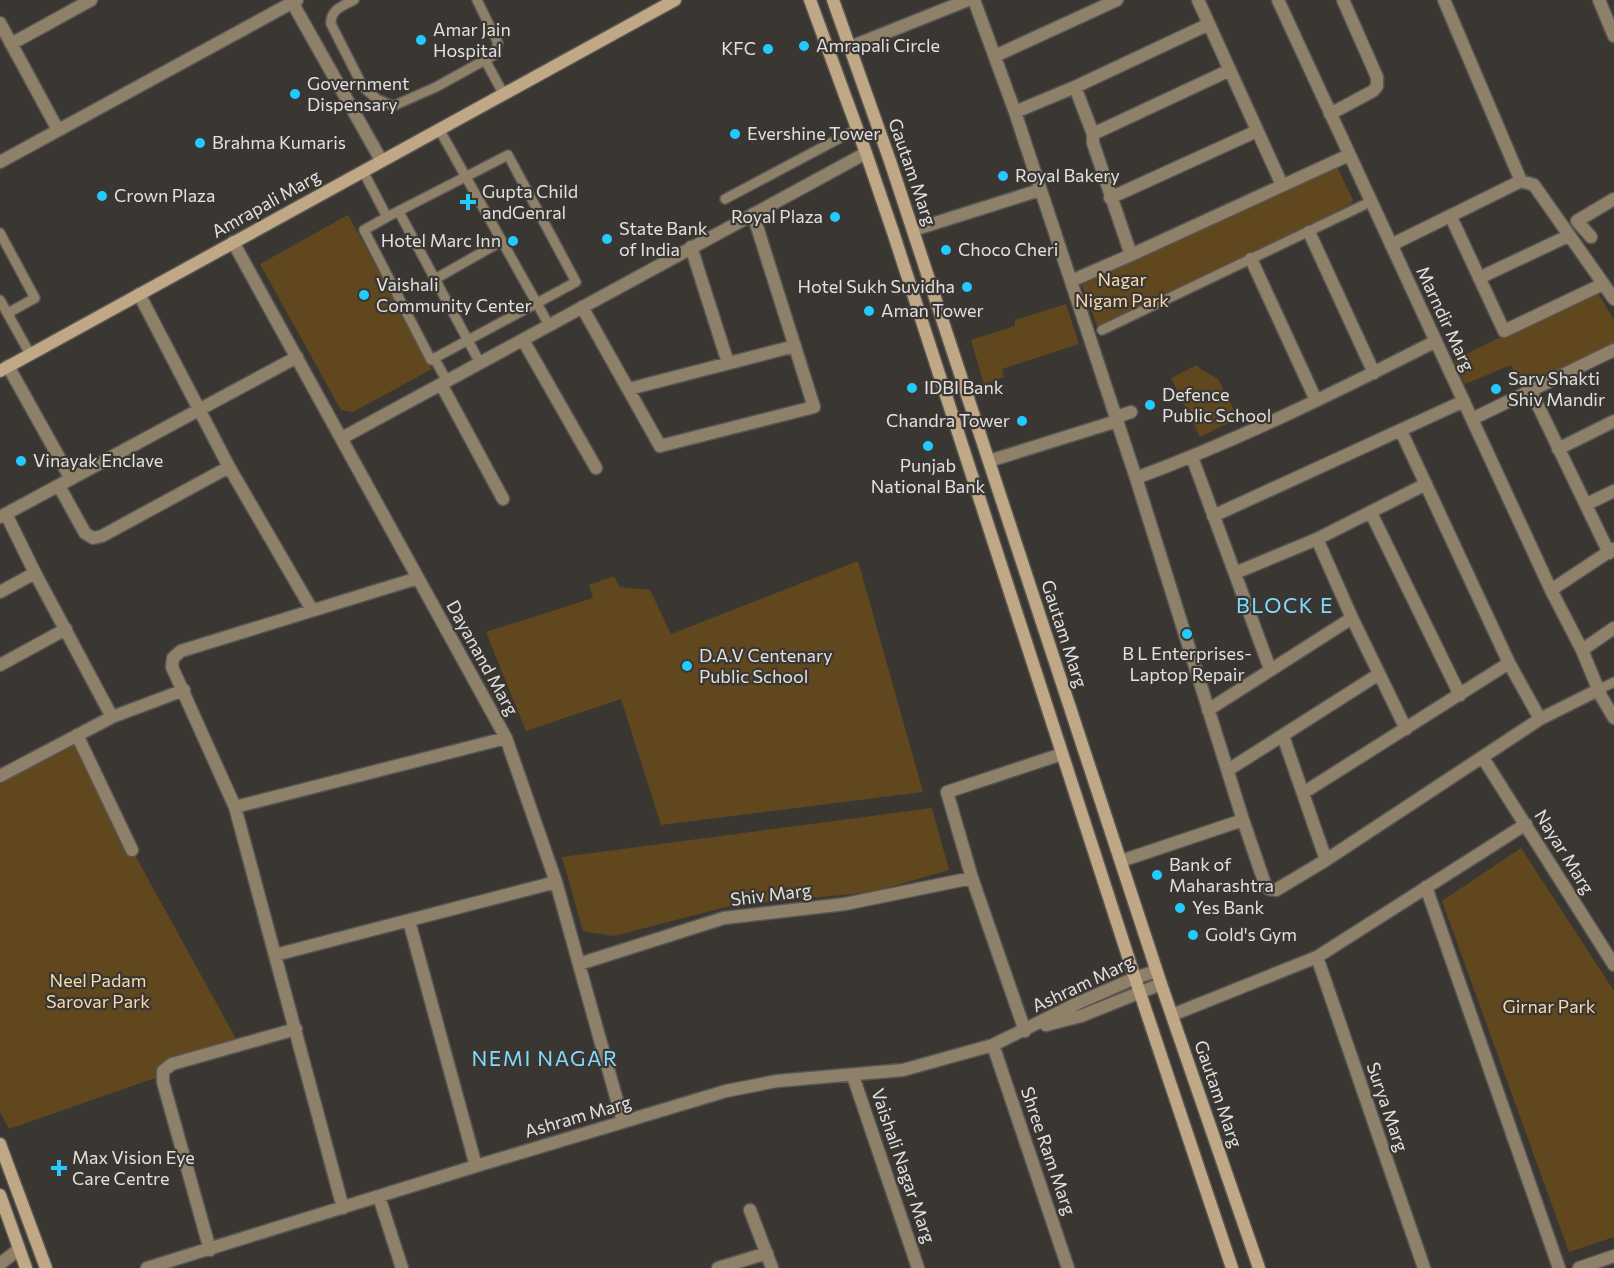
<svg xmlns="http://www.w3.org/2000/svg" width="1614" height="1268" viewBox="0 0 1614 1268" font-family="Commissioner,sans-serif">
<style>
.green{fill:#60471e}
.lines{fill:none;stroke-linecap:round;stroke-linejoin:round}
.lane-casing{stroke:#585652;stroke-width:12}
.street-casing{stroke:#585652;stroke-width:15}
.secondary-casing{stroke:#585652;stroke-width:15}
.lane{stroke:#8f806a;stroke-width:9}
.street{stroke:#8f806a;stroke-width:12}
.secondary{stroke:#c0a886;stroke-width:12}
.poi-dot{fill:#24c9fe;stroke:#3a3733;stroke-width:2}
.labels{text-anchor:middle;stroke-width:4.5;stroke-linejoin:round;paint-order:stroke}
.poi-label{font-size:18px;fill:#e3e1df;stroke:#3a3733;text-anchor:start}
.street-label{font-size:18px;fill:#e3e1df;stroke:#3a3733}
.park-label{font-size:18px;fill:#f8daae;stroke:#3a3733}
.quarter-label{font-size:21px;letter-spacing:1.5px;fill:#81daff;stroke:#3a3733}
</style>
<rect width="100%" height="100%" fill="#3a3733"/>
<path class="green" d="M 1336,165 L 1353,200 L 1350,206 L 1097,326 L 1082,285 Z
M 348,215 L 432,369 L 353,412 L 341,410 L 260,264 Z
M 1596,290 L 1614,320 L 1614,347 L 1524,392 L 1511,365 L 1465,384 L 1454,360 Z
M 1066,304 L 1079,344 L 1002,369 L 1004,377 L 984,384 L 971,340 L 1015,326 L 1015,320 Z
M 1197,365 L 1199,368 L 1218,379 L 1238,418 L 1200,437 L 1171,378 Z
M 858,561 L 923,792 L 661,825 L 621,699 L 526,731 L 486,632 L 593,598 L 589,585 L 614,576 L 620,587 L 650,590 L 671,634 Z
M 74,744 L 241,1048 L 9,1129 L 0,1112 L 0,784 Z
M 932,808 L 949,870 L 873,892 L 730,906 L 614,936 L 583,931 L 562,857 Z
M 1521,848 L 1614,991 L 1614,1237 L 1569,1252 L 1442,901 Z"/>
<g class="lines">
<defs>
<path id="lane" d="M 354,0 C 342,6 330,10 331,24 L 363,87 L 377,99 L 393,106 L 436,87 L 494,55 L 498,43 L 477,0
M 485,60 L 503,93
M 439,129 L 549,325
M 363,171 L 387,217 L 508,155 L 576,282 L 431,360 L 364,230 L 387,217
M 725,199 L 857,129
M 399,212 L 480,363
M 0,233 L 35,298 L 8,313
M 435,279 L 502,241
M 0,300 L 30,354
M 1102,330 L 1370,202
M 434,358 L 447,381
M 1598,690 L 1614,682"/>
<path id="street" d="M 974,0 L 1015,112 L 1136,478 L 1243,820 L 1265,884 L 1269,889 L 1276,890 L 1326,860 L 1540,719 L 1598,690
M 1198,0 L 1282,185
M 1278,0 L 1551,590 L 1582,650 L 1601,696 L 1614,718
M 1444,0 L 1521,181
M 1599,0 L 1614,36
M 292,2 L 381,160
M 0,23 L 58,130
M 11,44 L 91,0
M 850,47 L 968,0
M 995,56 L 1117,0
M 1075,87 L 1093,134 L 1093,143 L 1131,255
M 1015,112 L 1075,87 L 1209,24
M 1330,114 L 1373,91 L 1377,86 L 1377,77 L 1343,0
M 1093,134 L 1230,70
M 0,162 L 297,0
M 1110,198 L 1257,131
M 1451,217 L 1504,331 L 1603,284
M 913,230 L 1040,190
M 1309,232 L 1374,373
M 1591,237 L 1577,221 L 1614,199
M 233,242 L 506,738 L 556,882 L 623,1122
M 1391,245 L 1521,181 L 1534,185 L 1614,299
M 691,247 L 728,363
M 1251,259 L 1316,400
M 1479,278 L 1568,236
M 1071,281 L 1131,255 L 1349,155
M 139,294 L 229,467 L 312,610
M 582,307 L 660,446 L 814,407 L 753,214
M 523,340 L 596,468
M 8,366 L 71,479
M 441,384 L 503,499
M 629,389 L 795,346
M 1531,391 L 1609,553
M 1116,417 L 1131,412
M 1472,419 L 1614,350
M 1401,431 L 1509,663 L 1540,719
M 342,438 L 866,153
M 1558,449 L 1614,421
M 1192,457 L 1270,669
M 989,461 L 1117,421
M 1136,478 C 1239,440 1338,391 1436,341
M 59,486 L 85,533 L 93,538 L 102,536 L 229,467
M 1587,504 L 1614,491
M 1371,513 L 1460,695
M 6,514 L 35,573 L 112,717
M 1213,516 L 1464,401
M 0,517 L 297,357
M 1317,539 L 1352,618 L 1406,729
M 1235,573 L 1317,539 L 1426,484
M 1551,590 L 1613,549
M 0,592 L 35,573
M 1582,650 L 1614,628
M 0,665 L 66,629
M 1208,710 L 1352,618
M 77,735 L 132,850
M 1283,736 L 1326,860
M 1483,758 L 1614,965
M 1228,770 L 1379,674
M 0,776 L 112,717 L 184,690
M 1303,793 L 1509,663
M 235,807 L 506,738
M 1121,861 L 1243,820
M 1426,887 L 1559,1268
M 409,921 L 476,1166
M 275,955 L 556,882
M 1317,957 L 1424,1268
M 579,964 L 724,918 L 845,904 L 972,878
M 1172,1015 L 1317,957 L 1526,824
M 1046,1025 L 1081,1016 L 1161,984
M 1025,1031 L 972,878 L 947,792 L 1062,754
M 993,1045 L 1068,1268
M 853,1076 L 918,1268
M 379,1197 L 402,1268
M 343,1208 L 235,807 L 172,667 L 173,658 L 181,651 L 418,578
M 750,1210 L 772,1268
M 210,1250 L 163,1082 L 163,1071 L 172,1064 L 296,1029
M 0,1264 L 19,1249
M 147,1268 L 476,1166 L 726,1091 L 777,1081 L 903,1070 L 993,1045 L 1078,1003 L 1135,978 L 1156,971
M 718,1268 L 767,1253
M 1579,1268 L 1614,1256"/>
<path id="secondary" d="M 810,0 L 866,153 L 893,232 L 1135,978 L 1232,1268
M 833,0 L 890,161 L 1161,984 L 1259,1268
M 0,371 L 675,0
M 0,1144 L 46,1268
M 0,1195 L 26,1268"/>
</defs>
<use href="#lane" class="lane-casing"/>
<use href="#street" class="street-casing"/>
<use href="#secondary" class="secondary-casing"/>
<use href="#lane" class="lane"/>
<use href="#street" class="street"/>
<use href="#secondary" class="secondary"/>
</g>
<g class="poi-dot">
<circle cx="421" cy="40" r="6"/>
<circle cx="804" cy="46" r="6"/>
<circle cx="768" cy="49" r="6"/>
<circle cx="295" cy="94" r="6"/>
<circle cx="735" cy="134" r="6"/>
<circle cx="200" cy="143" r="6"/>
<circle cx="1003" cy="176" r="6"/>
<circle cx="102" cy="196" r="6"/>
<path d="M465 193h6v6h6v6h-6v6h-6v-6h-6v-6h6z"/>
<circle cx="835" cy="217" r="6"/>
<circle cx="607" cy="239" r="6"/>
<circle cx="513" cy="241" r="6"/>
<circle cx="946" cy="250" r="6"/>
<circle cx="967" cy="287" r="6"/>
<circle cx="364" cy="295" r="6"/>
<circle cx="869" cy="311" r="6"/>
<circle cx="912" cy="388" r="6"/>
<circle cx="1496" cy="389" r="6"/>
<circle cx="1150" cy="405" r="6"/>
<circle cx="1022" cy="421" r="6"/>
<circle cx="928" cy="446" r="6"/>
<circle cx="21" cy="461" r="6"/>
<circle cx="1187" cy="634" r="6"/>
<circle cx="687" cy="666" r="6"/>
<circle cx="1157" cy="875" r="6"/>
<circle cx="1180" cy="908" r="6"/>
<circle cx="1193" cy="935" r="6"/>
<path d="M56 1159h6v6h6v6h-6v6h-6v-6h-6v-6h6z"/>
</g>
<g class="labels">
<g class="poi-label">
<text x="433" y="36">Amar Jain<tspan x="433" dy="21">Hospital</tspan></text>
<text x="816" y="52">Amrapali Circle</text>
<text x="756" y="55" text-anchor="end">KFC</text>
<text x="307" y="90">Government<tspan x="307" dy="21">Dispensary</tspan></text>
<text x="747" y="140">Evershine Tower</text>
<text x="212" y="149">Brahma Kumaris</text>
<text x="1015" y="182">Royal Bakery</text>
<text x="482" y="198">Gupta Child<tspan x="482" dy="21">andGenral</tspan></text>
<text x="114" y="202">Crown Plaza</text>
<text x="823" y="223" text-anchor="end">Royal Plaza</text>
<text x="619" y="235">State Bank<tspan x="619" dy="21">of India</tspan></text>
<text x="501" y="247" text-anchor="end">Hotel Marc Inn</text>
<text x="958" y="256">Choco Cheri</text>
<text x="376" y="291">Vaishali<tspan x="376" dy="21">Community Center</tspan></text>
<text x="955" y="293" text-anchor="end">Hotel Sukh Suvidha</text>
<text x="881" y="317">Aman Tower</text>
<text x="1508" y="385">Sarv Shakti<tspan x="1508" dy="21">Shiv Mandir</tspan></text>
<text x="924" y="394">IDBI Bank</text>
<text x="1162" y="401">Defence<tspan x="1162" dy="21">Public School</tspan></text>
<text x="1010" y="427" text-anchor="end">Chandra Tower</text>
<text x="33" y="467">Vinayak Enclave</text>
<text x="928" y="472" text-anchor="middle">Punjab<tspan x="928" dy="21">National Bank</tspan></text>
<text x="1187" y="660" text-anchor="middle">B L Enterprises-<tspan x="1187" dy="21">Laptop Repair</tspan></text>
<text x="699" y="662">D.A.V Centenary<tspan x="699" dy="21">Public School</tspan></text>
<text x="1169" y="871">Bank of<tspan x="1169" dy="21">Maharashtra</tspan></text>
<text x="1192" y="914">Yes Bank</text>
<text x="1205" y="941">Gold's Gym</text>
<text x="72" y="1164">Max Vision Eye<tspan x="72" dy="21">Care Centre</tspan></text>
</g>
<g class="street-label">
<text transform="translate(912 172) rotate(71)" y="6">Gautam Marg</text>
<text transform="translate(266 204) rotate(-29)" y="6">Amrapali Marg</text>
<text transform="translate(1445 319) rotate(65)" y="6">Marndir Marg</text>
<text transform="translate(1064 634) rotate(72)" y="6">Gautam Marg</text>
<text transform="translate(482 658) rotate(61)" y="6">Dayanand Marg</text>
<text transform="translate(1564 852) rotate(58)" y="6">Nayar Marg</text>
<text transform="translate(771 895) rotate(-7)" y="6">Shiv Marg</text>
<text transform="translate(1083 984) rotate(-25)" y="6">Ashram Marg</text>
<text transform="translate(1218 1094) rotate(71)" y="6">Gautam Marg</text>
<text transform="translate(1387 1107) rotate(71)" y="6">Surya Marg</text>
<text transform="translate(578 1117) rotate(-16)" y="6">Ashram Marg</text>
<text transform="translate(1048 1151) rotate(71)" y="6">Shree Ram Marg</text>
<text transform="translate(903 1166) rotate(71)" y="6">Vaishali Nagar Marg</text>
</g>
<g class="park-label">
<text x="1122" y="286">Nagar<tspan x="1122" dy="21">Nigam Park</tspan></text>
<text x="98" y="987">Neel Padam<tspan x="98" dy="21">Sarovar Park</tspan></text>
<text x="1549" y="1013">Girnar Park</text>
</g>
<g class="quarter-label">
<text x="1285" y="613">BLOCK E</text>
<text x="545" y="1066">NEMI NAGAR</text>
</g>
</g>
</svg>
